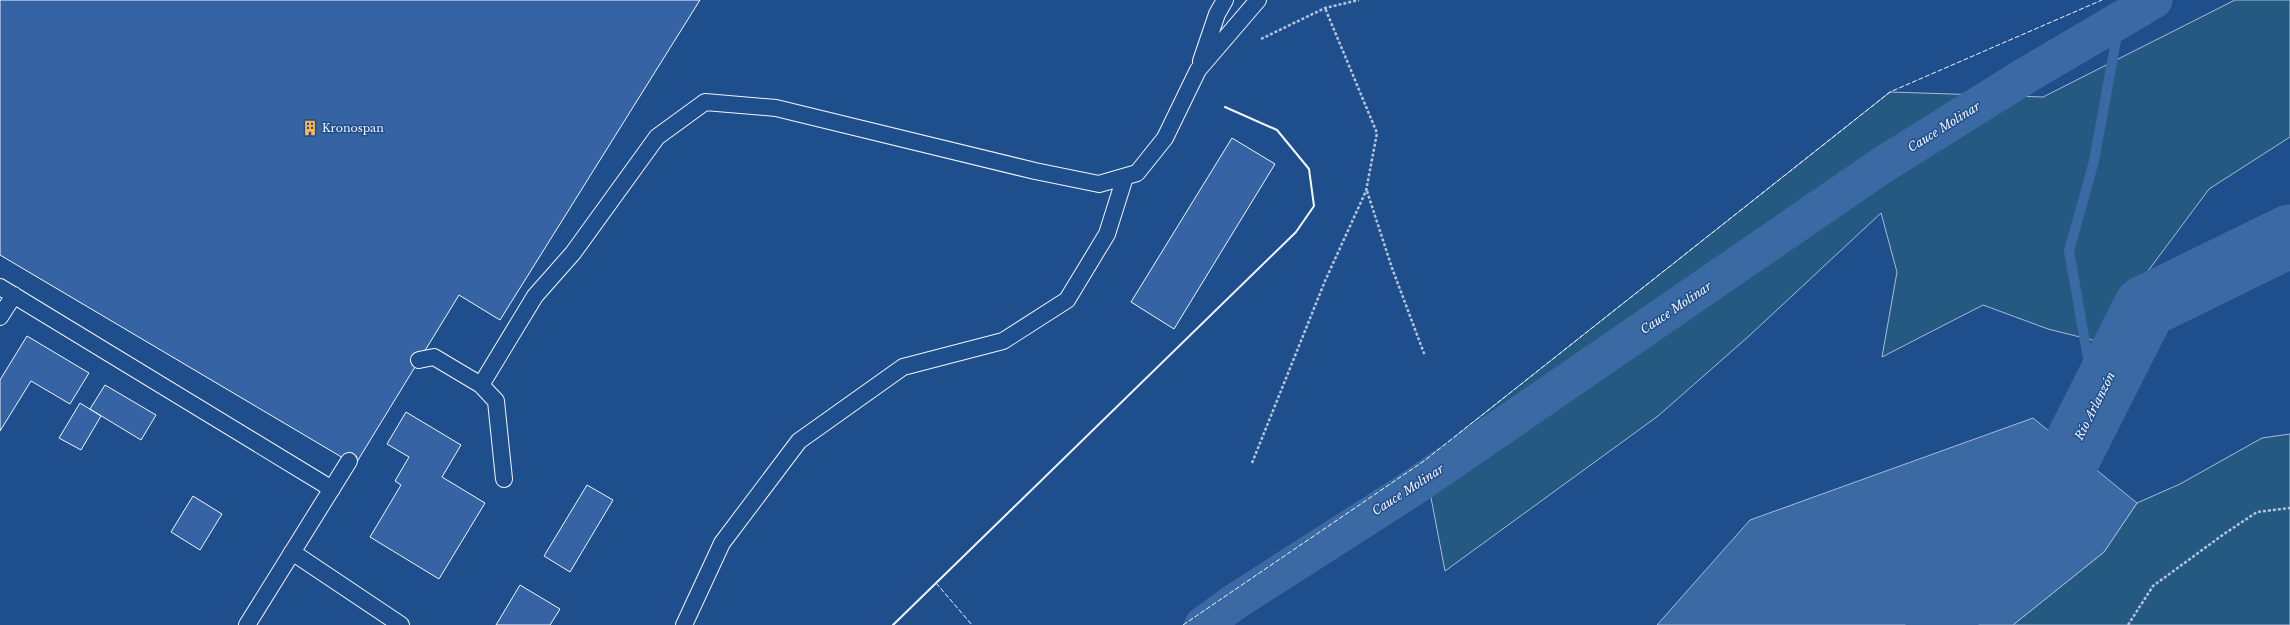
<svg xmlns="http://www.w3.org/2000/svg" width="2290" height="625" viewBox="0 0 2290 625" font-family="'Libre Baskerville',serif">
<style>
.green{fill:#245a82;stroke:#a8bbd7}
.water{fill:#3b69a3;stroke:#a8bbd7}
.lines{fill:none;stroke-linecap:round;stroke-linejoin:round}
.stream{stroke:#3b69a3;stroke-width:10}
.canal{stroke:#3b69a3;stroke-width:37}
.river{stroke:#3b69a3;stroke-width:63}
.building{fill:#3563a3;stroke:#f2f6ff}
.lane-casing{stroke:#f2f6ff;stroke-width:18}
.path{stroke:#b3c4dc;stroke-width:2.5;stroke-dasharray:3 2;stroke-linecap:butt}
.lane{stroke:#1f4e8c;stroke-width:16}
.fence{stroke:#f2f6ff;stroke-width:1;stroke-dasharray:5 2;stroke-linecap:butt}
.wall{stroke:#f2f6ff;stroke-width:2}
.labels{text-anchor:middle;stroke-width:3;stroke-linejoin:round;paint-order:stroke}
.poi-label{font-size:11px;fill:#f2f6ff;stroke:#1f4e8c;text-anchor:start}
.water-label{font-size:12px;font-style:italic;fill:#f2f6ff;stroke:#1f4e8c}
</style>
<rect width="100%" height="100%" fill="#1f4e8c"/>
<path class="green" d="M 2235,0 L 2290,0 L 2290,137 L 2209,189 L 2096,341 L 2048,329 L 1983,305 L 1882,357 L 1897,272 L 1881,213 L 1749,336 L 1658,416 L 1445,571 L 1424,461 L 1890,92 L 2043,97 Z
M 2290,434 L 2290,625 L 2013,625 L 2104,552 L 2137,503 L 2180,484 L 2262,438 Z"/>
<path class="water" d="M 2033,418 L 2137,503 L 2104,552 L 2013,625 L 1657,625 L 1750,520 Z"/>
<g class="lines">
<path class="stream" d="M 2096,404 L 2069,251 L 2094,161 L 2117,35 L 2131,0"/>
<path class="canal" d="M 1203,625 L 1236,601 L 1414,487 L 1881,166 L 2025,76 L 2154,0"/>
<path class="river" d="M 1937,625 L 2056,483 L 2145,307 L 2290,236"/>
</g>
<path class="building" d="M 0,0 L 700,0 L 500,320 L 459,295 L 355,465 L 0,255 Z
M 1232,138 L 1275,164 L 1174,329 L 1131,302 Z
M 27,336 L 89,373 L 70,404 L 31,381 L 0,431 L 0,380 Z
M 105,385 L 156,415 L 141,440 L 90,409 Z
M 80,403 L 101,416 L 81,450 L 59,438 Z
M 406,412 L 461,445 L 442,477 L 485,503 L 439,579 L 370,537 L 401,485 L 395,481 L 409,457 L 387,444 Z
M 587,485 L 613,500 L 570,572 L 544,556 Z
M 193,496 L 222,514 L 200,550 L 171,532 Z
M 520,585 L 560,609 L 550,625 L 496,625 Z"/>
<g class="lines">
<defs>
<path id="lane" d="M 1201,61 L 1217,14 L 1225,0
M 0,287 L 332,489
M 0,317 L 14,295
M 419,360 L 434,357 L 481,385 L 496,401 L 504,479
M 481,385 L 535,296 L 573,253 L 657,137 L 705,102 L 776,108 L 1035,171 L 1099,184 L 1137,173 L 1165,138 L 1198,70 L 1258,0
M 292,552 L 401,625
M 247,625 L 349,461
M 684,625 L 722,543 L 799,441 L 903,367 L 1003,341 L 1067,300 L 1107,234 L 1125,177"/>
</defs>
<use href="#lane" class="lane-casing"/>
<path class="path" d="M 1261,39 L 1325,8 L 1359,0
M 1367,191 L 1392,268 L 1425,356
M 1252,463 L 1325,281 L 1366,191 L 1377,133 L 1325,8
M 2128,625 L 2153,586 L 2224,534 L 2257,512 L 2290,508"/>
<use href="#lane" class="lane"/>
<path class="fence" d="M 936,583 L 972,625
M 1183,625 L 1424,461 L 1890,92 L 2102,0"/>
<path class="wall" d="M 893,625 L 1296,232 L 1314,206 L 1309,169 L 1277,130 L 1225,107"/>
</g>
<defs>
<symbol id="building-bare" viewBox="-9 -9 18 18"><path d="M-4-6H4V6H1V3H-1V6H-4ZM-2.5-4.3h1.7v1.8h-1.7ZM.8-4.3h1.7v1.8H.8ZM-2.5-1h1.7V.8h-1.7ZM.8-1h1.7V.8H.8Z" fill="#ffb74d" stroke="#1f4e8c" stroke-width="2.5" paint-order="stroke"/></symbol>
</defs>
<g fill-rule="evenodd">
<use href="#building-bare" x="299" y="117" width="22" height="22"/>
</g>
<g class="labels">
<g class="poi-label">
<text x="322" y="132">Kronospan</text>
</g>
<g class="water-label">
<text transform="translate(1944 127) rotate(-32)" y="4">Cauce Molinar</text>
<text transform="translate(1676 308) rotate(-34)" y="4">Cauce Molinar</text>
<text transform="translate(2095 406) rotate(-63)" y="4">Río Arlanzón</text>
<text transform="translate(1408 490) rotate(-33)" y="4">Cauce Molinar</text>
</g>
</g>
</svg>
